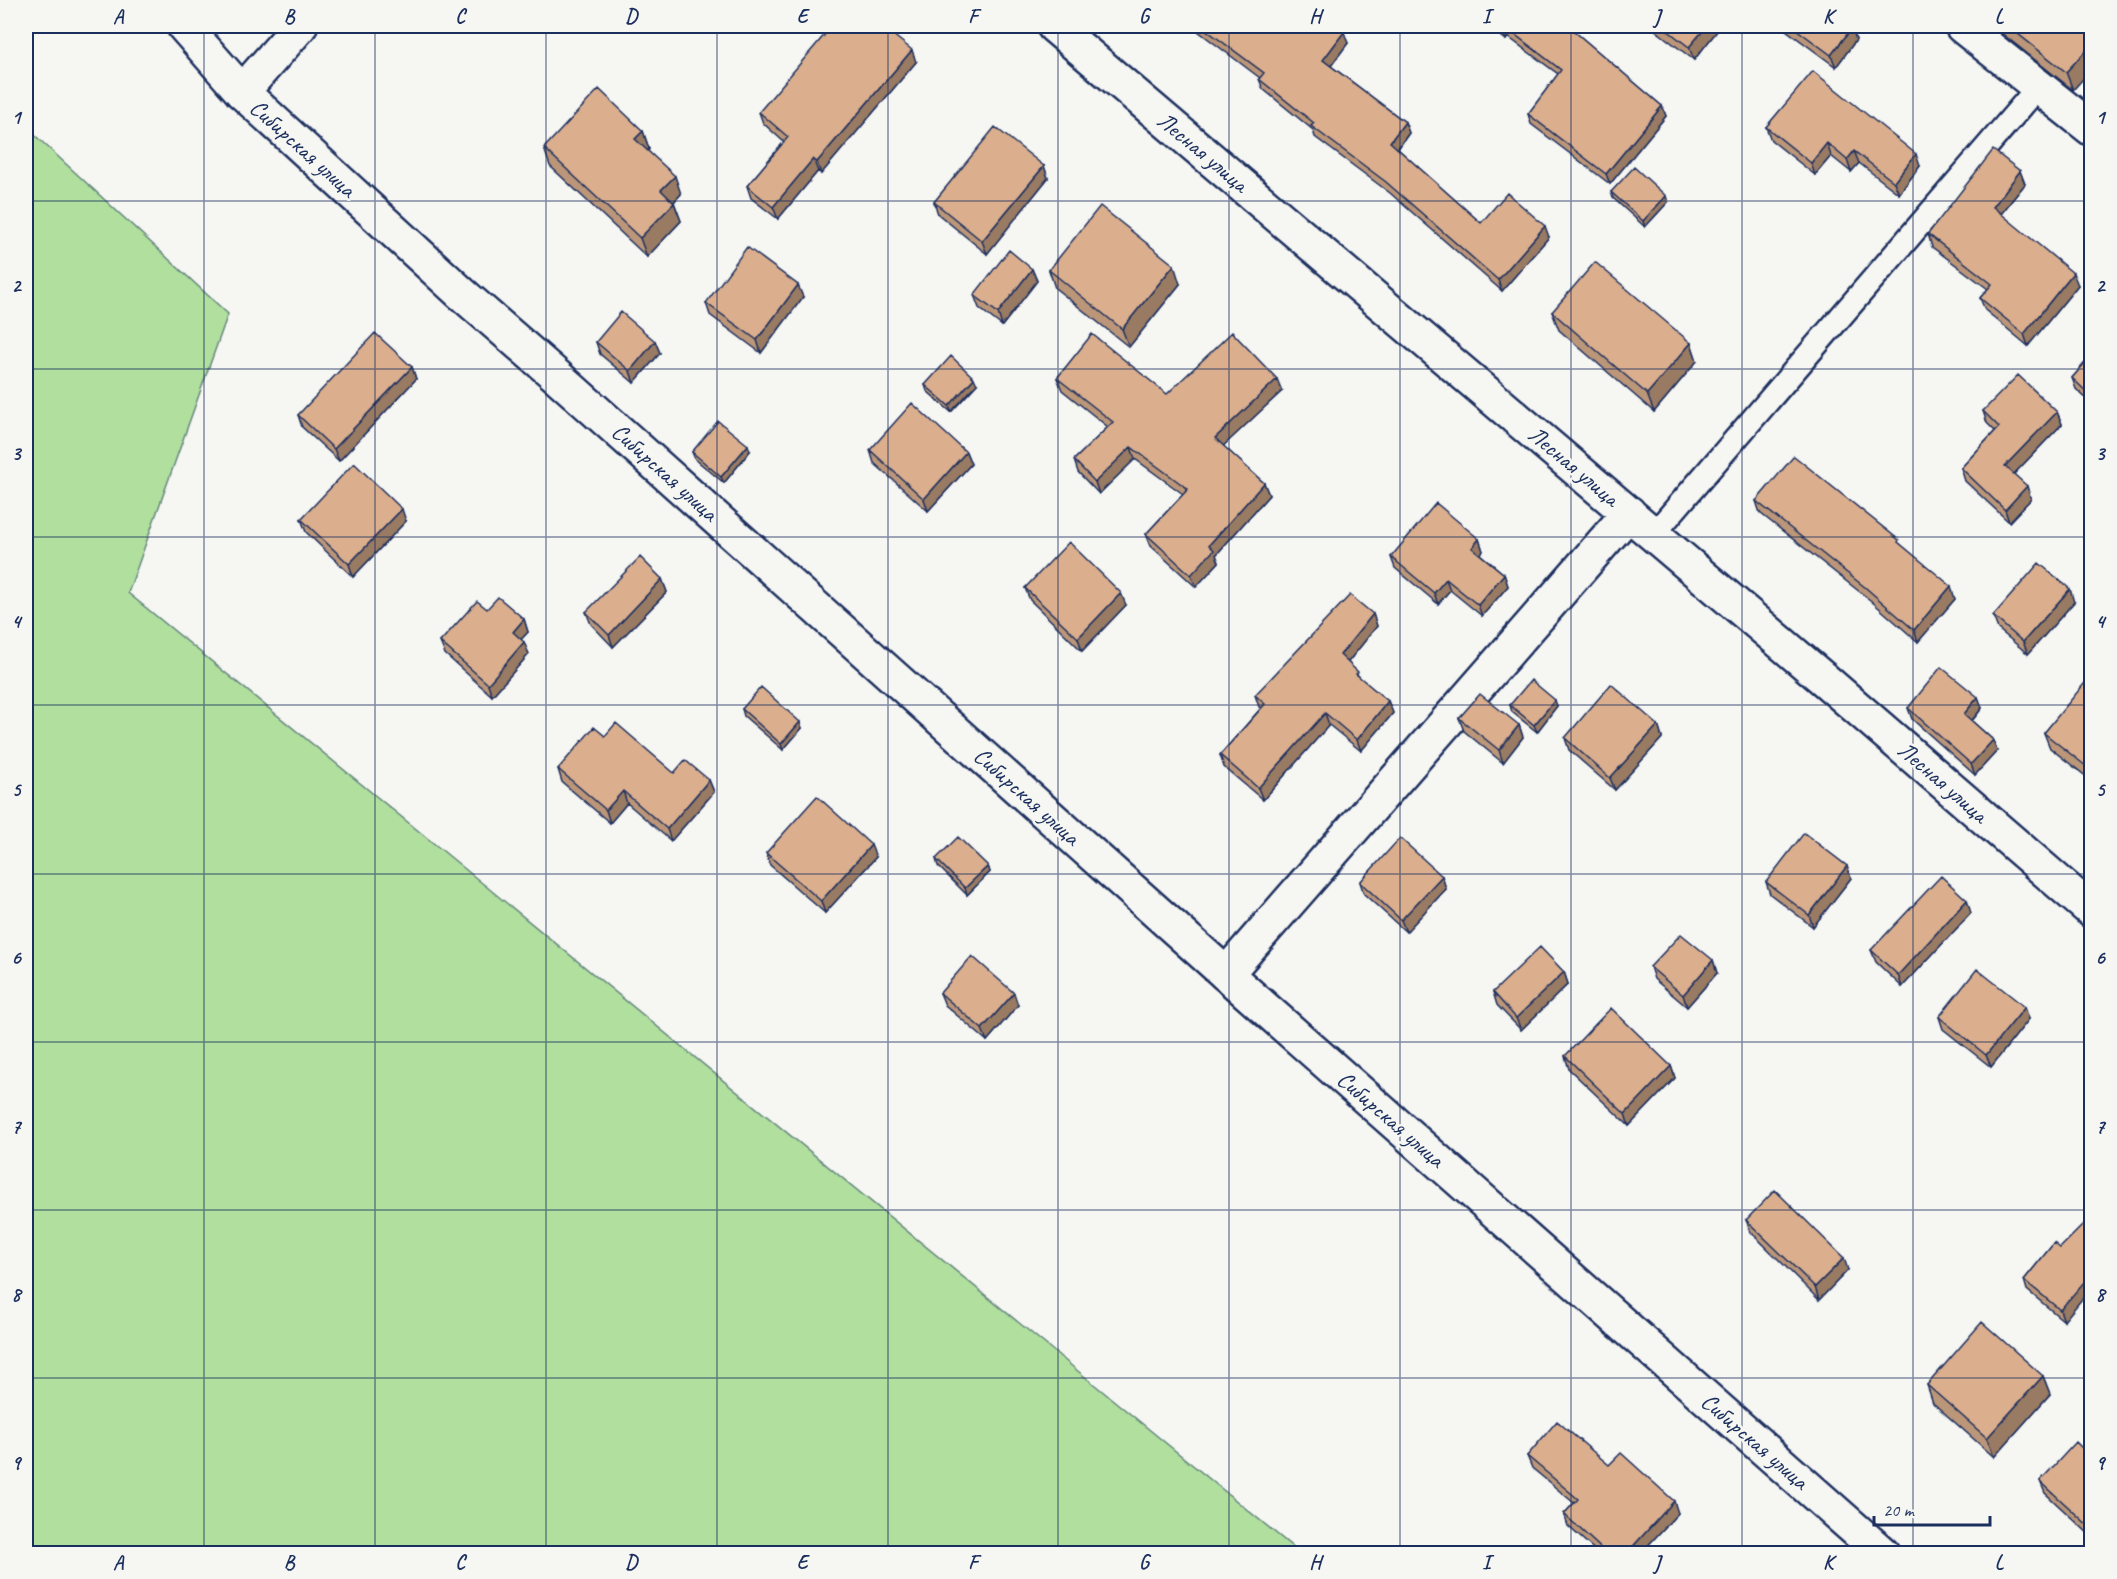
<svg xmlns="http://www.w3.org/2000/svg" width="2117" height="1579" viewBox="0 0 2117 1579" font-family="Caveat,sans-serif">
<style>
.green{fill:#b0df9e;stroke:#66877e;stroke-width:1.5}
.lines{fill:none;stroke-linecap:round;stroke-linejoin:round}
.lane-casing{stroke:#1b2f5e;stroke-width:27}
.street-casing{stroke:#1b2f5e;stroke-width:38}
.secondary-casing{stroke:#1b2f5e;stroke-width:38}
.lane{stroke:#f6f6f2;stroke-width:22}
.street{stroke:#f6f6f2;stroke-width:33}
.secondary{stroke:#f6f6f2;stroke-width:33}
.wall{fill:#bc9679;stroke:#1b2f5e;stroke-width:1.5}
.shaded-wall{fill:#997a63;stroke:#1b2f5e;stroke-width:1.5}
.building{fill:#dbae8d;stroke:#1b2f5e;stroke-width:1.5}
.grid{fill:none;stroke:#1b2f5e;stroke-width:1.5;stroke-opacity:0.55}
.labels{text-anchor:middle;stroke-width:5;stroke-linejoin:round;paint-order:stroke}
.street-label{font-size:24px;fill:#1b2f5e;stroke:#f6f6f2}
.neatline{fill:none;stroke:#1b2f5e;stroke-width:2}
.grid-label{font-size:20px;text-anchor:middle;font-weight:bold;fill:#1b2f5e}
</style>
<rect width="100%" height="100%" fill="#f6f6f2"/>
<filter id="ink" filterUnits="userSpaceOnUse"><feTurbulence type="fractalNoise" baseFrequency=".0167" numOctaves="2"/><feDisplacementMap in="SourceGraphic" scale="12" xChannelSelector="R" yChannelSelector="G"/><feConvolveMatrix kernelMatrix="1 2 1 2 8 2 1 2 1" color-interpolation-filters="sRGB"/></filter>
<g filter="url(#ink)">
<path class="green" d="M 26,127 L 228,314 L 128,593 L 1300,1553 L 26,1553 Z"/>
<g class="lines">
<defs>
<path id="lane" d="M 1653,535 L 2039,86"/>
<path id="street" d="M 1054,26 L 1826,681 L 2092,911
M 1962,26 L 2092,129
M 242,92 L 300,26
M 1226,974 L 1629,513"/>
<path id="secondary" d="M 184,26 L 242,92 L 461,293 L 559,378 L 1226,974 L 1883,1554"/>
</defs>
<use href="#lane" class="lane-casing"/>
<use href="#street" class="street-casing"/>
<use href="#secondary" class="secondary-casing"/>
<use href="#lane" class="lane"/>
<use href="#street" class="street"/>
<use href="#secondary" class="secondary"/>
</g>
<path class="wall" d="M 1193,26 L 1298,26 L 1300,27 L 1348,43 L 1331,66 L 1405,122 L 1409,133 L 1398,149 L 1481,223 L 1549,237 L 1502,291 L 1390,193 L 1315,137 L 1313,130 L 1263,89 L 1259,79 L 1260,78 L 1194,28 Z
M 1488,26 L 1568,26 L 1662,106 L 1666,116 L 1610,184 L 1531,124 L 1528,114 L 1558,74 L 1508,37 L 1506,40 Z
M 1650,26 L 1721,26 L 1694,60 Z
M 1782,26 L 1848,26 L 1852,28 L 1856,40 L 1836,67 L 1782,27 Z
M 1993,26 L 2091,26 L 2073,90 L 2000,32 Z
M 916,62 L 821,174 L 818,171 L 778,219 L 751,198 L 747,186 L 784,142 L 763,123 L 759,112 Z
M 1766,127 L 1920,166 L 1899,194 L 1859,163 L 1851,172 L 1831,156 L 1815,175 L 1771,140 Z
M 643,131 L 649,149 L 648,151 L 681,194 L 674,202 L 681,221 L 647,257 L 550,166 L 544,148 Z
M 1044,166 L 1048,178 L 987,254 L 938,214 L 934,202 Z
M 2020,171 L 2025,184 L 2001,214 L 2078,285 L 2028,346 L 1985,310 L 1980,298 L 1988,289 L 1932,247 L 1928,234 Z
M 1611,192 L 1668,202 L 1645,227 L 1613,198 Z
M 1032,269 L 1037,281 L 1002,326 L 979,308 L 974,295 Z
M 1049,270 L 1180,284 L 1129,347 L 1055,288 Z
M 803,297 L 761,353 L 710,315 L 706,303 Z
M 1552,312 L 1691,343 L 1697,361 L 1654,412 L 1559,330 Z
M 655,341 L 660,353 L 634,383 L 600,354 L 596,342 Z
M 2091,356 L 2091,403 L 2076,389 L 2072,378 Z
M 412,367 L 416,379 L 339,461 L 302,427 L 298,415 Z
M 1057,378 L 1167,394 L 1282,391 L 1223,446 L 1264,483 L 1269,495 L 1216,555 L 1219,562 L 1196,587 L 1151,546 L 1146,534 L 1183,494 L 1135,459 L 1099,494 L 1078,472 L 1074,460 L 1108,427 L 1062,390 Z
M 977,384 L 951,412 L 927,391 L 925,385 Z
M 1983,411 L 2057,412 L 2062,424 L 2014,474 L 2031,499 L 2009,522 L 1965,481 L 1961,468 L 1995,431 L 1987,423 Z
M 870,450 L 966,452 L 971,464 L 928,511 L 874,463 Z
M 750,451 L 724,483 L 695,459 L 692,452 Z
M 1756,501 L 1900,544 L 1955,599 L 1918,642 L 1870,600 L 1760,513 Z
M 301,519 L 406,521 L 353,577 L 306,532 Z
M 1479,539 L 1483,551 L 1480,554 L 1504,574 L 1508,586 L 1482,616 L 1450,590 L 1438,604 L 1395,568 L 1391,557 Z
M 662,579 L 667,592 L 613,647 L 591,624 L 586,612 Z
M 1025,588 L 1126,605 L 1082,651 L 1030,600 Z
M 2074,602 L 2028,654 L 1998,629 L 1993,616 Z
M 487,609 L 524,619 L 528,632 L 521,639 L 529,654 L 492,696 L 445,654 L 440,642 Z
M 1373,614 L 1377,626 L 1348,662 L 1360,678 L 1388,701 L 1393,713 L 1361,751 L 1329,725 L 1263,800 L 1224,767 L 1220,755 L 1261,708 L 1259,707 L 1255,695 Z
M 2091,682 L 2091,788 L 2088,778 L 2050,748 L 2044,733 Z
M 1978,697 L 1982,708 L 1972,721 L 1993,740 L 1997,751 L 1975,775 L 1912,719 L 1908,708 Z
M 1510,705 L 1557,706 L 1537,732 L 1512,712 Z
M 742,709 L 802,728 L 783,750 L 744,716 Z
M 1459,718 L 1519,725 L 1523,737 L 1503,763 L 1464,731 Z
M 1658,725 L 1662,738 L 1615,790 L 1569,750 L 1565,738 Z
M 605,736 L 674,773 L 709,780 L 714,792 L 671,841 L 627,803 L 610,823 L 562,782 L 558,769 Z
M 766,853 L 876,857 L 825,913 L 770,865 Z
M 936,859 L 988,866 L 990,872 L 967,895 L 938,866 Z
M 1442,876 L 1446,889 L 1406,932 L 1364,894 L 1360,882 Z
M 1851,878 L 1813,927 L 1770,894 L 1766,882 Z
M 1971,913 L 1902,987 L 1876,962 L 1871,950 Z
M 1713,960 L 1717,973 L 1687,1007 L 1654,979 L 1650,967 Z
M 1564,972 L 1568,984 L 1521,1030 L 1497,1005 L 1493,992 Z
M 940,993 L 1018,1005 L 987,1041 L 945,1005 Z
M 1939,1017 L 2029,1019 L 1991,1067 L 1943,1029 Z
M 1565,1056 L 1671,1066 L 1675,1078 L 1629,1126 L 1569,1069 Z
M 1746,1220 L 1848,1270 L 1819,1300 L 1751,1232 Z
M 2054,1243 L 2064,1321 L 2027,1290 L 2024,1280 Z
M 2043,1376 L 2050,1394 L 1994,1457 L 1933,1403 L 1927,1385 Z
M 1527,1456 L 1609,1465 L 1678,1513 L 1640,1554 L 1599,1554 L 1568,1526 L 1564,1514 L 1574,1503 L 1532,1468 Z
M 2091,1457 L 2091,1536 L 2045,1493 L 2040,1481 Z"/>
<path class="shaded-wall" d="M 1707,26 L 1721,26 L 1694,60 L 1689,47 Z
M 1505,27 L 1508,37 L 1506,40 L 1502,30 Z
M 1852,28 L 1856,40 L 1836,67 L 1831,55 Z
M 1344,32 L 1348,43 L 1327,71 L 1323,60 Z
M 2091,45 L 2091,70 L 2073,90 L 2066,72 Z
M 912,50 L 916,62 L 821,174 L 817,162 Z
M 1662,106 L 1666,116 L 1610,184 L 1606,174 Z
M 1405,122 L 1409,133 L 1394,153 L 1390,142 Z
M 643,131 L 649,149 L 642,157 L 635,139 Z
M 1827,143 L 1831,156 L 1815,175 L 1811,163 Z
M 1854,151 L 1859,163 L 1851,172 L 1847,160 Z
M 1916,154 L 1920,166 L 1899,194 L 1894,182 Z
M 813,159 L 818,171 L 778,219 L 773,207 Z
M 1044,166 L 1048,178 L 987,254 L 982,241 Z
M 2020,171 L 2025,184 L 1997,219 L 1993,207 Z
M 675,176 L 681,194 L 668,208 L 661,190 Z
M 1666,196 L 1668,202 L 1645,227 L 1643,221 Z
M 674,203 L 681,221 L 647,257 L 640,238 Z
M 1545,226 L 1549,237 L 1502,291 L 1498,280 Z
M 1174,265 L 1180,284 L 1129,347 L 1122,329 Z
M 1032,269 L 1037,281 L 1002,326 L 998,313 Z
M 2073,273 L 2078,285 L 2028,346 L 2024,334 Z
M 798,285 L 803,297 L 761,353 L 757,340 Z
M 655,341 L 660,353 L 634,383 L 630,371 Z
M 1691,343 L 1697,361 L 1654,412 L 1647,394 Z
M 412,367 L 416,379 L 339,461 L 334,449 Z
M 974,378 L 977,384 L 951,412 L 949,406 Z
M 1277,379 L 1282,391 L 1219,450 L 1215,438 Z
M 2057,412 L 2062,424 L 2010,478 L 2005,466 Z
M 748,445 L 750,451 L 724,483 L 721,477 Z
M 1131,447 L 1135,459 L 1099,494 L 1095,482 Z
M 966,452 L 971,464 L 928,511 L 924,499 Z
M 1264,483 L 1269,495 L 1216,555 L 1219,562 L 1196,587 L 1191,575 L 1209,545 Z
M 2027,486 L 2031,499 L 2009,522 L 2005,510 Z
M 402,509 L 406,521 L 353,577 L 349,564 Z
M 1479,539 L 1483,551 L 1476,559 L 1472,548 Z
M 1504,574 L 1508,586 L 1482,616 L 1478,605 Z
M 662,579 L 667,592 L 613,647 L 609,635 Z
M 1446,579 L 1450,590 L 1438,604 L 1434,593 Z
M 1951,586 L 1955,599 L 1918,642 L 1914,630 Z
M 2070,589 L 2074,602 L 2028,654 L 2023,642 Z
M 1121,593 L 1126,605 L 1082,651 L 1078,638 Z
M 1373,614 L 1377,626 L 1344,667 L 1340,655 Z
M 524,619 L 528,632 L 517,644 L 513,632 Z
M 524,642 L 529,654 L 492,696 L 488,684 Z
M 1978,697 L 1982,708 L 1968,725 L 1964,714 Z
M 1555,700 L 1557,706 L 1537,732 L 1534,725 Z
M 1388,701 L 1393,713 L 1361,751 L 1357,740 Z
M 1325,713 L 1329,725 L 1263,800 L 1258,788 Z
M 800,722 L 802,728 L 783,750 L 781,744 Z
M 1519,725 L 1523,737 L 1503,763 L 1499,750 Z
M 1658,725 L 1662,738 L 1615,790 L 1610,778 Z
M 1993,740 L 1997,751 L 1975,775 L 1971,764 Z
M 709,780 L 714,792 L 671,841 L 667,829 Z
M 623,791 L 627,803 L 610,823 L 606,810 Z
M 871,845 L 876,857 L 825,913 L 821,901 Z
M 988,866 L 990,872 L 967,895 L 965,888 Z
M 1847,866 L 1851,878 L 1813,927 L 1809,915 Z
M 1442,876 L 1446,889 L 1406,932 L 1401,920 Z
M 1967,900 L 1971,913 L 1902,987 L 1898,975 Z
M 1713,960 L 1717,973 L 1687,1007 L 1683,995 Z
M 1564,972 L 1568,984 L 1521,1030 L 1516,1018 Z
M 1014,993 L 1018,1005 L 987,1041 L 982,1029 Z
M 2025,1007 L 2029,1019 L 1991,1067 L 1986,1055 Z
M 1671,1066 L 1675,1078 L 1629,1126 L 1625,1114 Z
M 1844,1258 L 1848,1270 L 1819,1300 L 1815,1287 Z
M 2091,1268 L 2091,1288 L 2064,1321 L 2060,1310 Z
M 2043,1376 L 2050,1394 L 1994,1457 L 1987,1438 Z
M 1674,1501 L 1678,1513 L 1640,1554 L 1626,1554 Z"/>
<path class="building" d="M 832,26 L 882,26 L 912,50 L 817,162 L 813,159 L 773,207 L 747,186 L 788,137 L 759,112 Z
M 1201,26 L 1298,26 L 1300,27 L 1301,26 L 1334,26 L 1344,32 L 1323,60 L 1405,122 L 1390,142 L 1481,223 L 1507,193 L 1545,226 L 1498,280 L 1386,182 L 1311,126 L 1314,123 L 1259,79 L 1264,73 Z
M 1497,26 L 1568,26 L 1662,106 L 1606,174 L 1528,114 L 1561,70 L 1505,27 L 1502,30 Z
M 1662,26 L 1707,26 L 1689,47 Z
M 1792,26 L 1848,26 L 1852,28 L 1831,55 Z
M 2008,26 L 2091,26 L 2091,45 L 2066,72 Z
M 1813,71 L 1916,154 L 1894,182 L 1854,151 L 1847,160 L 1827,143 L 1811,163 L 1766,127 Z
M 599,89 L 643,131 L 635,139 L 675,176 L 661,190 L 674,203 L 640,238 L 544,148 Z
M 995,127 L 1044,166 L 982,241 L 934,202 Z
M 1993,150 L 2020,171 L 1993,207 L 2073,273 L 2024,334 L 1980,298 L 1992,284 L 1928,234 Z
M 1634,167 L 1666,196 L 1643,221 L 1611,192 Z
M 1100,206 L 1174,265 L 1122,329 L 1049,270 Z
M 747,247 L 798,285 L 757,340 L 706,303 Z
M 1009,250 L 1032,269 L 998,313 L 974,295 Z
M 1595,262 L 1691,343 L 1647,394 L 1552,312 Z
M 621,312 L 655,341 L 630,371 L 596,342 Z
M 1232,332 L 1277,379 L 1215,438 L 1264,483 L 1209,545 L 1214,550 L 1191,575 L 1146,534 L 1188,489 L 1131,447 L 1095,482 L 1074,460 L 1113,422 L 1057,378 L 1092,334 L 1167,394 Z
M 375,333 L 412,367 L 334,449 L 298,415 Z
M 951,356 L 974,378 L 949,406 L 925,385 Z
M 2091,356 L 2091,396 L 2072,378 Z
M 2018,375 L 2057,412 L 2005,466 L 2027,486 L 2005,510 L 1961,468 L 1999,427 L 1983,411 Z
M 912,403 L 966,452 L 924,499 L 870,450 Z
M 718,421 L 748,445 L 721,477 L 692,452 Z
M 1794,456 L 1899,540 L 1898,542 L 1951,586 L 1914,630 L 1866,588 L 1756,501 Z
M 354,463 L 402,509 L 349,564 L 301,519 Z
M 1436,503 L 1479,539 L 1472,548 L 1504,574 L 1478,605 L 1446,579 L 1434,593 L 1391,557 Z
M 1069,542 L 1121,593 L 1078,638 L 1025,588 Z
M 640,557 L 662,579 L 609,635 L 586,612 Z
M 2039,563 L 2070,589 L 2023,642 L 1993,616 Z
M 1350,595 L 1373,614 L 1340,655 L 1358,672 L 1356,674 L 1388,701 L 1357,740 L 1325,713 L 1258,788 L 1220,755 L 1265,704 L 1255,695 Z
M 498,597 L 524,619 L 513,632 L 524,642 L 488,684 L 440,642 L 477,601 L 487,609 Z
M 1941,667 L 1978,697 L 1964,714 L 1993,740 L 1971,764 L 1908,708 Z
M 2088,679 L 2091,682 L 2091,779 L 2087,775 L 2091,770 L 2044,733 Z
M 1531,680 L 1555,700 L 1534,725 L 1510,705 Z
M 1611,684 L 1658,725 L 1610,778 L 1565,738 Z
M 761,687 L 800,722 L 781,744 L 742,709 Z
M 1480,694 L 1519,725 L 1499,750 L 1459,718 Z
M 616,723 L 674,773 L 685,760 L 709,780 L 667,829 L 623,791 L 606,810 L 558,769 L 594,727 L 605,736 Z
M 817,796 L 871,845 L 821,901 L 766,853 Z
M 1804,833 L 1847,866 L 1809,915 L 1766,882 Z
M 958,837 L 988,866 L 965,888 L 936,859 Z
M 1400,838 L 1442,876 L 1401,920 L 1360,882 Z
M 1941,876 L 1967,900 L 1898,975 L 1871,950 Z
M 1681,934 L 1713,960 L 1683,995 L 1650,967 Z
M 1540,947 L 1564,972 L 1516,1018 L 1493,992 Z
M 972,956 L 1014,993 L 982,1029 L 940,993 Z
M 1977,969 L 2025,1007 L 1986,1055 L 1939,1017 Z
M 1611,1008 L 1671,1066 L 1625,1114 L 1565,1056 Z
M 1775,1190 L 1844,1258 L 1815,1287 L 1746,1220 Z
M 2090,1218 L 2091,1220 L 2091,1268 L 2088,1272 L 2091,1274 L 2060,1310 L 2024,1280 L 2054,1243 L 2060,1248 Z
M 1982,1322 L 2043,1376 L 1987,1438 L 1927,1385 Z
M 1557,1421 L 1609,1465 L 1621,1453 L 1674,1501 L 1626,1554 L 1607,1554 L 1564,1514 L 1578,1499 L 1527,1456 Z
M 2076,1442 L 2091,1457 L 2091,1528 L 2040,1481 Z
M 1732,1547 L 1739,1554 L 1727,1554 Z"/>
</g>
<path class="grid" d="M 204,26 L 204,1554M 375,26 L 375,1554M 546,26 L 546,1554M 717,26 L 717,1554M 888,26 L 888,1554M 1058,26 L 1058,1554M 1229,26 L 1229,1554M 1400,26 L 1400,1554M 1571,26 L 1571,1554M 1742,26 L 1742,1554M 1913,26 L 1913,1554M 26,201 L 2092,201M 26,369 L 2092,369M 26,537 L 2092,537M 26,705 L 2092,705M 26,874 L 2092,874M 26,1042 L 2092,1042M 26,1210 L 2092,1210M 26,1378 L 2092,1378"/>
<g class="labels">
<g class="street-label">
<text transform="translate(303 148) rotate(42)" y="8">Сибирская улица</text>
<text transform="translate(1203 152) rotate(40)" y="8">Лесная улица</text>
<text transform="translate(1574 466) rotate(40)" y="8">Лесная улица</text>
<text transform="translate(665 472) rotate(42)" y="8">Сибирская улица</text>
<text transform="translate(1943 782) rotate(41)" y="8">Лесная улица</text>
<text transform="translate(1027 796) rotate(42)" y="8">Сибирская улица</text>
<text transform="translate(1391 1119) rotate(41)" y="8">Сибирская улица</text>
<text transform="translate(1755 1441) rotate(41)" y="8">Сибирская улица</text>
</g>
</g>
<rect width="2117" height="1579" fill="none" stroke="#f6f6f2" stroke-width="66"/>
<path d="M1874 1516v9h116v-9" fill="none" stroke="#1b2f5e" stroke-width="3"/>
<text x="1883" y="1516" font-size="18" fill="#1b2f5e" stroke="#f6f6f2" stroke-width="4.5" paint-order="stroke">20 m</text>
<rect x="33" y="33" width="2051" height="1513" class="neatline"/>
<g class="grid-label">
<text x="118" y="23">A</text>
<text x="289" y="23">B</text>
<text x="460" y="23">C</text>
<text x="631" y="23">D</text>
<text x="802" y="23">E</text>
<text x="973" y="23">F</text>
<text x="1144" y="23">G</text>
<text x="1315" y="23">H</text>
<text x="1486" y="23">I</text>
<text x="1657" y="23">J</text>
<text x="1828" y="23">K</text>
<text x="1999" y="23">L</text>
<text x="16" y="124">1</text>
<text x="2100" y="124">1</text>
<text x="16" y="292">2</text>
<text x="2100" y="292">2</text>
<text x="16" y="460">3</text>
<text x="2100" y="460">3</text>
<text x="16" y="628">4</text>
<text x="2100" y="628">4</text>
<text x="16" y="796">5</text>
<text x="2100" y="796">5</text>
<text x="16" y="964">6</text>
<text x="2100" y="964">6</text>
<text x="16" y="1133">7</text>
<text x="2100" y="1133">7</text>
<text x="16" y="1301">8</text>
<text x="2100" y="1301">8</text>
<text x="16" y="1469">9</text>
<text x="2100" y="1469">9</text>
<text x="118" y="1569">A</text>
<text x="289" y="1569">B</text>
<text x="460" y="1569">C</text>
<text x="631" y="1569">D</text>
<text x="802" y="1569">E</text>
<text x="973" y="1569">F</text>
<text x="1144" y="1569">G</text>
<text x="1315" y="1569">H</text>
<text x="1486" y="1569">I</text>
<text x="1657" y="1569">J</text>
<text x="1828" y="1569">K</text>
<text x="1999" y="1569">L</text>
</g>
</svg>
